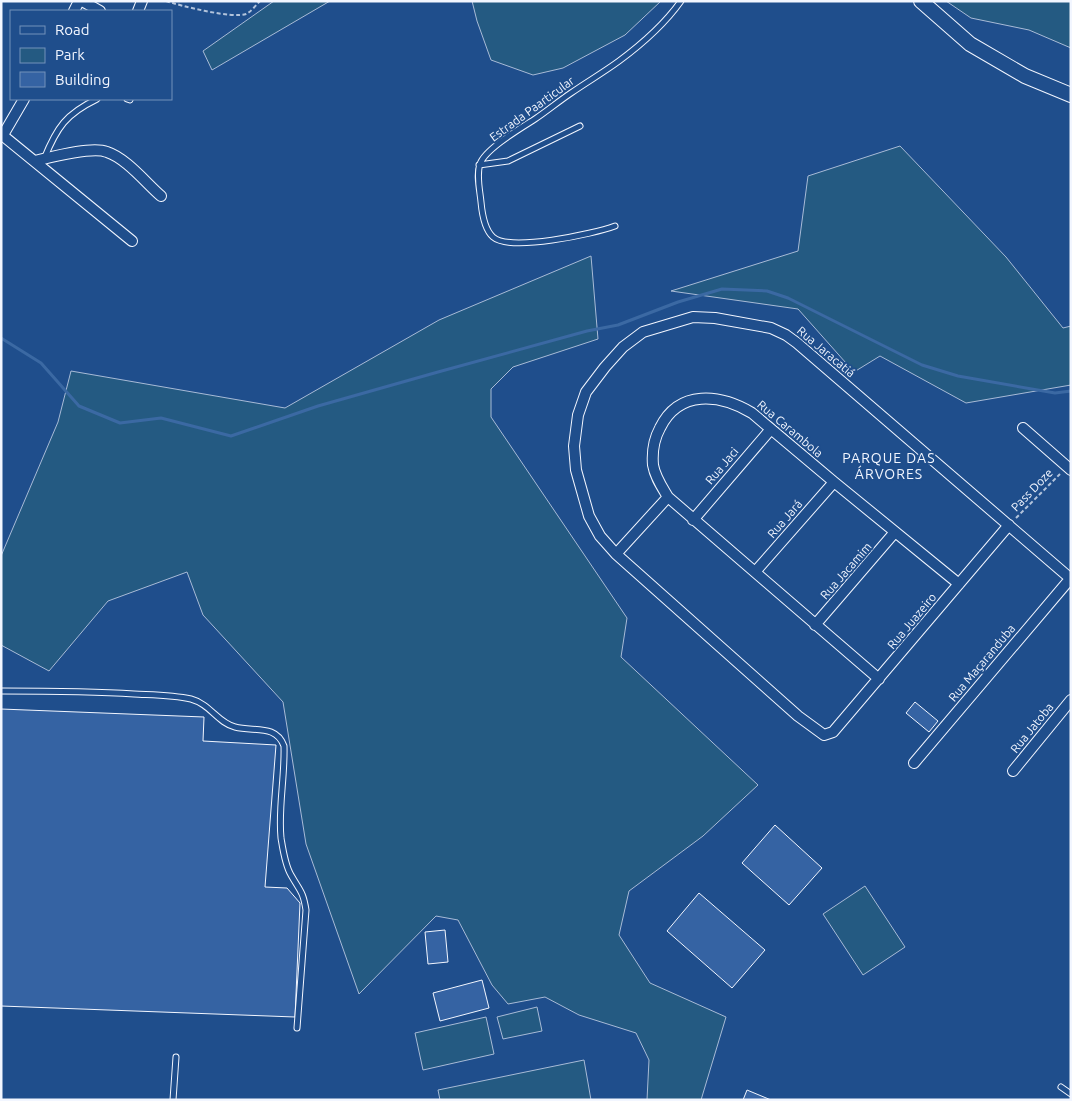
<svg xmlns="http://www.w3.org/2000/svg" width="1072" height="1101" viewBox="0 0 1072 1101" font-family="Ubuntu,sans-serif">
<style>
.green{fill:#245a82;stroke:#a8bbd7}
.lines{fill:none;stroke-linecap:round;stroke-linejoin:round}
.stream{stroke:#3b69a3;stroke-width:3}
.building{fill:#3563a3;stroke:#f2f6ff}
.lane-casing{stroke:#f2f6ff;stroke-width:7}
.street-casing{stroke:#f2f6ff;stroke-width:12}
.secondary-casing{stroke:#f2f6ff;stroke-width:16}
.path{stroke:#b3c4dc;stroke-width:2;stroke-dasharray:4 2.5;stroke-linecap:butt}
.lane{stroke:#1f4e8c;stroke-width:5}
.street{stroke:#1f4e8c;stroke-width:10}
.secondary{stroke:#1f4e8c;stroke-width:14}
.labels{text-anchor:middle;stroke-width:4;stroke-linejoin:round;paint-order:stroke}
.street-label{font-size:12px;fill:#f2f6ff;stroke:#1f4e8c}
.neighbourhood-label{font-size:14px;letter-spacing:1px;fill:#f2f6ff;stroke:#1f4e8c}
</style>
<rect width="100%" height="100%" fill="#1f4e8c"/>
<path class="green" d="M 274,1 L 330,1 L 212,70 L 203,51 Z
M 472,1 L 661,1 L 625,35 L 563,68 L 533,75 L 491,60 L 477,21 Z
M 946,1 L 1071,1 L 1071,48 L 1029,30 L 971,18 Z
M 900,146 L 1006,257 L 1063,328 L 1071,326 L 1071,385 L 966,403 L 880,356 L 854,372 L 798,309 L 671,291 L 798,251 L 808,176 Z
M 591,256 L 598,339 L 513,367 L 491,389 L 491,417 L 627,618 L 621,657 L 758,785 L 703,836 L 629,891 L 619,935 L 650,983 L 726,1017 L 701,1100 L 647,1100 L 649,1060 L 636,1033 L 579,1015 L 545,997 L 508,1004 L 492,985 L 458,920 L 436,916 L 359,994 L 306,844 L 283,702 L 203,615 L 187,572 L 108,601 L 49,671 L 1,645 L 1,556 L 58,422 L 71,371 L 285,408 L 439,320 Z
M 865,886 L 905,947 L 863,975 L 823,914 Z
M 537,1007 L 542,1031 L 503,1039 L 497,1017 Z
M 486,1017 L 494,1054 L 423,1070 L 415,1033 Z
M 584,1060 L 591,1100 L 440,1100 L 438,1090 Z"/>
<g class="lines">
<path class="stream" d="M 1,338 L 41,363 L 79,406 L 120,423 L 161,418 L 231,436 L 318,406 L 438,372 L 587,331 L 618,325 L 678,302 L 722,289 L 767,291 L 788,298 L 922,365 L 958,376 L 1055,393 L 1071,391"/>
</g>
<path class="building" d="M 915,702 L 938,721 L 929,732 L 906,713 Z
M 1,709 L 204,717 L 203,741 L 276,745 L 265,887 L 287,888 L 300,903 L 295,1017 L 1,1006 Z
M 775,825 L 822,868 L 789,905 L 742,863 Z
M 699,893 L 765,950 L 732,988 L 667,931 Z
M 445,930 L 448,962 L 428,964 L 425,932 Z
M 482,980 L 489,1008 L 440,1021 L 433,993 Z
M 747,1090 L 771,1100 L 743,1100 Z"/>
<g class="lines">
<defs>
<path id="lane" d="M 127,99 L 130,100
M 44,159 C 57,127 66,114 97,99
M 479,165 L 508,161 L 580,126
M 615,226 C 593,234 510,252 493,237 C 484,229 482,213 481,202 C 480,191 476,175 480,164 C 485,149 521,128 535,119 C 547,111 559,101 571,93 C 587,82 604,72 619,61 C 642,44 664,25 681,1
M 1,691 C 46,691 90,691 134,694 C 153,695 173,695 191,699 C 210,704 218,723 235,727 C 254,732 276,724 284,746 C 285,777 278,808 281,838 C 283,850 285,865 291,875 C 300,891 303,891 306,910 L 297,1028
M 1061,1087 L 1071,1094
M 173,1100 L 176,1057"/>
<path id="street" d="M 82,1 L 100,11
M 74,11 L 79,1
M 138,11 L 142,1
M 1,134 L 132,241
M 3,135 L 24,99
M 35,161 C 52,157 92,146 107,152 C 126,158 146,183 161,196
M 1023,428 L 1071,470
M 693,520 L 771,429
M 1009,525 L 833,732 L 824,735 L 798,716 L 616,554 L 600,536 L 589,516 L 576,470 L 574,446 L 578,415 L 586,392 L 605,367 L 623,347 L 643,332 L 693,317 L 715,318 L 771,328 L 786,335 L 797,343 L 1071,579
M 616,554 L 668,497
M 755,572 L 834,482
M 815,625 L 895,532
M 879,679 L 668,497 C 662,487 655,477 653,465 C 652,453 654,439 660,428 C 679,389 720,394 752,413 L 834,482 L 959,584
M 914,763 L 1070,579
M 1013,771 L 1071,700"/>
<path id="secondary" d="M 921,1 L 970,44 L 1025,76 L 1071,95"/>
</defs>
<use href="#lane" class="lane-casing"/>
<use href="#street" class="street-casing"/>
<use href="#secondary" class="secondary-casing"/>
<path class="path" d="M 166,1 C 181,6 233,19 246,14 C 251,12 256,5 260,1
M 1016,518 L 1060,474"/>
<use href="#lane" class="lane"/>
<use href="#street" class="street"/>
<use href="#secondary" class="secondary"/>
</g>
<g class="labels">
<g class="street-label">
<text transform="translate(532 109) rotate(-36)" y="4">Estrada Paarticular</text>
<text transform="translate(826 352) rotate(40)" y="4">Rua Jaracatiá</text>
<text transform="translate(790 429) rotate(40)" y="4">Rua Carambola</text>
<text transform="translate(722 466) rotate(-50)" y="4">Rua Jaci</text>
<text transform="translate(1032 490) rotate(-46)" y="4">Pass Doze</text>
<text transform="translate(785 519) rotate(-49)" y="4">Rua Jará</text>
<text transform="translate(846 571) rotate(-49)" y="4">Rua Jacamim</text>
<text transform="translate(912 621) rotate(-50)" y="4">Rua Juazeiro</text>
<text transform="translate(982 663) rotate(-50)" y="4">Rua Maçaranduba</text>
<text transform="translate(1032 728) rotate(-51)" y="4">Rua Jatoba</text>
</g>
<g class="neighbourhood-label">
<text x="889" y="463">PARQUE DAS<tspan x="889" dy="16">ÁRVORES</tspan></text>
</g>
</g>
<rect width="1072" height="1101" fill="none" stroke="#f2f6ff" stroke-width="5"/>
<rect x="10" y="10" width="162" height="90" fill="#1f4e8c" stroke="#7391ba"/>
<rect x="20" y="26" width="25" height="8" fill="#1f4e8c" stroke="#7391ba"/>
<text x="55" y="35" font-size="15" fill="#f2f6ff">Road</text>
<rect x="20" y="48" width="25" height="15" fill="#245a82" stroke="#7391ba"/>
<text x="55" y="60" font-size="15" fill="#f2f6ff">Park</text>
<rect x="20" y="72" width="25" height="15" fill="#3563a3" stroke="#7391ba"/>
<text x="55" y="85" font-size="15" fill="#f2f6ff">Building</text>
</svg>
